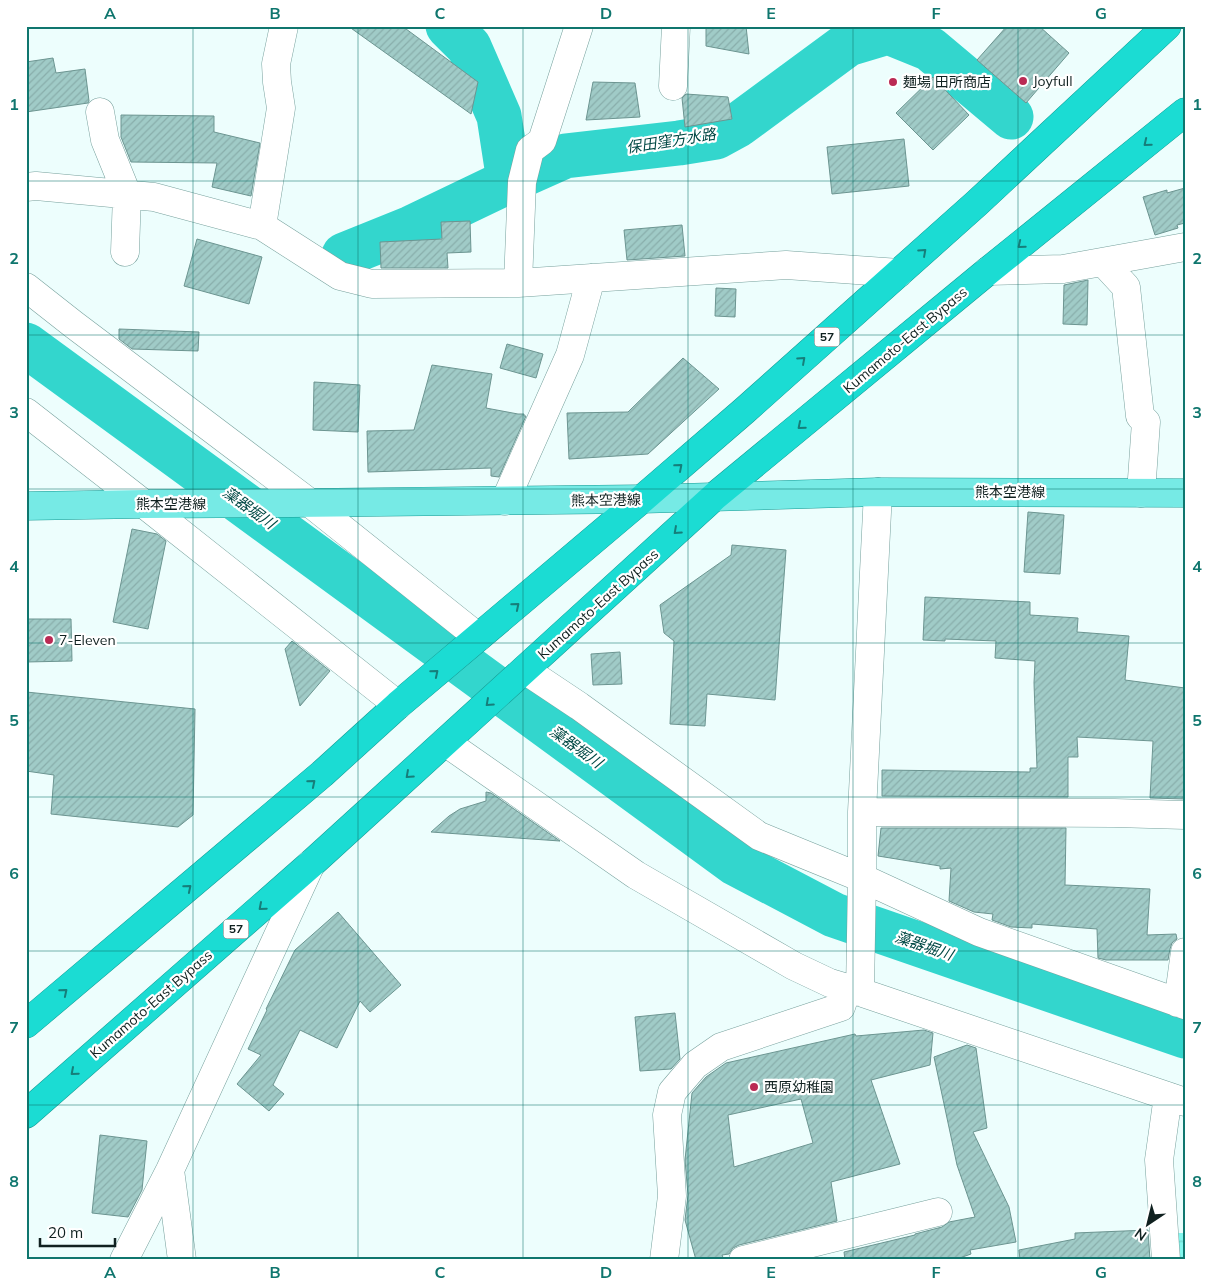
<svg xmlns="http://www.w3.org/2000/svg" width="1211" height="1286" viewBox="0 0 1211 1286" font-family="Mulish,'Noto Sans JP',sans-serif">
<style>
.forest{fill:url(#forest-crowns)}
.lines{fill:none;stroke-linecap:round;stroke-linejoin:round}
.river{stroke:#33d6cd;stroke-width:45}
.building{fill:url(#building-hatch);stroke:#6c9591;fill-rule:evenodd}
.minor-casing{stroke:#77a19d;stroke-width:29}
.major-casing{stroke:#179b94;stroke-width:29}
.highway-casing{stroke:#179b94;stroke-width:29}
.minor{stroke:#fff;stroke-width:28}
.major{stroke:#76eae5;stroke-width:28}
.highway{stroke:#1bdcd3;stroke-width:28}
.oneway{stroke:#167e7a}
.grid{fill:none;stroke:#0f766e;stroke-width:1;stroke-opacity:0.55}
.poi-dot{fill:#ba2a54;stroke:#fff;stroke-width:2}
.labels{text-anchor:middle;stroke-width:4.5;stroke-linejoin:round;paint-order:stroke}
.shield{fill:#fff;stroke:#586463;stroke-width:1}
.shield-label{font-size:12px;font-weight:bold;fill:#102120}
.poi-label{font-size:14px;fill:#102120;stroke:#fff;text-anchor:start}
.street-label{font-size:14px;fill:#102120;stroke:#fff}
.water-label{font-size:15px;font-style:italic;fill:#004844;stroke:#fff}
.neatline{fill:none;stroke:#0f766e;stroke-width:2}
.grid-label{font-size:16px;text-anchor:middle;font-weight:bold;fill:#0f766e}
</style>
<defs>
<pattern id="forest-crowns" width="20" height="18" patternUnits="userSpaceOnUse" patternTransform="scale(1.25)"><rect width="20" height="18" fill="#82f7ee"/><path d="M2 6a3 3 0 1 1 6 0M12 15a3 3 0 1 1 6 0" fill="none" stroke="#6fd3cc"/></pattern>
<pattern id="building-hatch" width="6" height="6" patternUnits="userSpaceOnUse" patternTransform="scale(1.25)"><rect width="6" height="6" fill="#a0cbc7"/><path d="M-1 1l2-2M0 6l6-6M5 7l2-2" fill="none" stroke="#89aeab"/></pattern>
</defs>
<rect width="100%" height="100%" fill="#edfefd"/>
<path class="forest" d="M 1172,1233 L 1185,1233 L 1185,1260 L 1172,1260 Z"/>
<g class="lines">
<path class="river" d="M 448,26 L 469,47 L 499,116 L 509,181 L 565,156 L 679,143 L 716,137 L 738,125 L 848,44 L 888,32 L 930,49 L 1011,117
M 344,255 L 411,228 L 509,181
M 26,345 L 735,863 L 834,915 L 1185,1036"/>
</g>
<path class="building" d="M 348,26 L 402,26 L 478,82 L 471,114 Z
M 706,26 L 746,26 L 749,54 L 706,46 Z
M 1007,26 L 1039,26 L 1069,53 L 1026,103 L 977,60 Z
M 53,58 L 56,73 L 85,69 L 89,101 L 88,103 L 26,112 L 26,62 Z
M 933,77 L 969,115 L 933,150 L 896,113 Z
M 593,82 L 635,83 L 640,117 L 586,120 Z
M 686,94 L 728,97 L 732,119 L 685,127 L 682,98 Z
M 121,115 L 214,116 L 214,132 L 260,143 L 251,196 L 212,187 L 217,163 L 131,162 L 121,137 Z
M 904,139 L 909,186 L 832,194 L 827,147 Z
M 1185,188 L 1185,223 L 1177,225 L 1178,228 L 1155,235 L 1143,197 L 1167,190 L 1167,193 Z
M 470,221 L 471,252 L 447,253 L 448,268 L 381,268 L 380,242 L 442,239 L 441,222 Z
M 682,225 L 685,256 L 627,260 L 624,230 Z
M 197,239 L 262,257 L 249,304 L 184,286 Z
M 1088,280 L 1087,325 L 1063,324 L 1064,285 Z
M 716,288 L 736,289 L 735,317 L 715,316 Z
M 119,329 L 199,332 L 198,351 L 132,349 L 119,339 Z
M 507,344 L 543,354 L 536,378 L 500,368 Z
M 683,358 L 719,389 L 648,454 L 569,459 L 567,413 L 628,412 Z
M 432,365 L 492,374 L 486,408 L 518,414 L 524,414 L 524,416 L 526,416 L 499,477 L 491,476 L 491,468 L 368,472 L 367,431 L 414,430 Z
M 314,382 L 360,385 L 358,432 L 313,430 Z
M 1028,512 L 1064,515 L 1060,574 L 1024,572 Z
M 132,529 L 157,534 L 166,541 L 148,629 L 113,622 Z
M 732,545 L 786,550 L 775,700 L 707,694 L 705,726 L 670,724 L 674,641 L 664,633 L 660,605 L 731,555 Z
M 925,597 L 1030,602 L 1030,615 L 1078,618 L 1077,632 L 1129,636 L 1125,680 L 1185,688 L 1185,799 L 1150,798 L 1153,741 L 1077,737 L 1078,757 L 1068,757 L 1068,797 L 882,796 L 882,770 L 1030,772 L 1030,768 L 1037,768 L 1034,683 L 1035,661 L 995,658 L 996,641 L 945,639 L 945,641 L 923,640 Z
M 26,619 L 71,619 L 72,661 L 26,662 Z
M 292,641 L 330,671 L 300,706 L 285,649 Z
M 620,652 L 622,684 L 593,685 L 591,654 Z
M 26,692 L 195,709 L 193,815 L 178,827 L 51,814 L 54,775 L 26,771 Z
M 486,792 L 491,793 L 560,841 L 431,832 L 449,816 L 460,809 L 486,801 Z
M 881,828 L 1066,828 L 1065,885 L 1150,889 L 1147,935 L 1176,934 L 1177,939 L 1172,943 L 1170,949 L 1168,960 L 1106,960 L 1098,958 L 1097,929 L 1032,924 L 1032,928 L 1011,927 L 992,920 L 993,914 L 974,912 L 949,901 L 951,868 L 940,869 L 940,866 L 878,856 Z
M 338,912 L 401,985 L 370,1012 L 360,1001 L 337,1048 L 300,1030 L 273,1085 L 284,1094 L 269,1111 L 237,1084 L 261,1055 L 248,1049 L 267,1010 L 266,1009 L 295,950 Z
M 675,1013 L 680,1059 L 671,1069 L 640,1071 L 635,1017 Z
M 924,1030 L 933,1033 L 930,1065 L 871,1080 L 900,1164 L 831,1182 L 837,1221 L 739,1245 L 733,1248 L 729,1254 L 722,1255 L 724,1260 L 696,1260 L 685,1220 L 688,1195 L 685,1160 L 692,1093 L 706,1077 L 726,1063 L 855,1034 L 856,1036 ZM 801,1099 L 813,1143 L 734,1167 L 728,1115 Z
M 967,1045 L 976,1048 L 987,1128 L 973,1132 L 1009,1207 L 1016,1242 L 970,1250 L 971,1254 L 954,1260 L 845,1260 L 844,1252 L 915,1235 L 915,1234 L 942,1227 L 949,1222 L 975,1217 L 957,1165 L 934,1057 Z
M 100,1135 L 147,1141 L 142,1190 L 128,1217 L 92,1213 Z
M 1148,1230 L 1150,1260 L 1020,1260 L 1019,1250 L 1075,1239 L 1075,1233 Z"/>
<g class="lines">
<defs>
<path id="minor" d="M 673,86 L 676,26
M 100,112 L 105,140 L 127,194 L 125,252
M 26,187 L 36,186 L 154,197 L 262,226 L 340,276 L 372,284 L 518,283 L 786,265 L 899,273
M 262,226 L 281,108 L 277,82 L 276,64 L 284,26
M 1103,262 L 1126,287 L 1140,416 L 1146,422 L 1141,493
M 988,271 L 1063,269 L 1185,247
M 518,283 L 522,182 L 530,150 L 542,141 L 579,26
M 26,287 L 73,324 L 310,503 L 478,637
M 26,412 L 144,504 L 398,705
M 505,501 L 570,355 L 591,278
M 525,670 L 579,706 L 759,836 L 862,878 L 979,932 L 1185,1005
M 445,742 L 636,875 L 794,966 L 830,983 L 860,992 L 1185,1102
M 862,812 L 1114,813 L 1185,815
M 860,992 L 862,878 L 862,812 L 878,492
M 1178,1003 L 1185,952
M 170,1170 L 182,1260
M 124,1260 L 170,1170 L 311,864
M 664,1260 L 672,1196 L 667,1115 L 672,1092 L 695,1065 L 721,1047 L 841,1007 L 847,989
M 743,1260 L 938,1212
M 1166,1260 L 1159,1160 L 1168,1096"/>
<path id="major" d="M 26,506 L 144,504 L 293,503 L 642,499 L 878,492 L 1185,493"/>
<path id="highway" d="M 26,1024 L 322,774 L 398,705 L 642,499 L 744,411 L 977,203 L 1167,26
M 26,1114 L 311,864 L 715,496 L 988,271 L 1185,112"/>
</defs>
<use href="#minor" class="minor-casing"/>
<use href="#major" class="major-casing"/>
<use href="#highway" class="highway-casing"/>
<use href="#minor" class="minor"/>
<use href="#major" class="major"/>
<use href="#highway" class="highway"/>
</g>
<defs><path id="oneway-chevron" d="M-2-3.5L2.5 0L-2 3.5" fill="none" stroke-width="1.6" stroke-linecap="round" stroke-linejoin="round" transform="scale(1.25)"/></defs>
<g class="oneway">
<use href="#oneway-chevron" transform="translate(1147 143) rotate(141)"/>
<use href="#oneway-chevron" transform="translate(1021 245) rotate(141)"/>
<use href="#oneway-chevron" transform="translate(923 252) rotate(-42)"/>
<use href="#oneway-chevron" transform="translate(802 360) rotate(-42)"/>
<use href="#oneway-chevron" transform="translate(801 426) rotate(140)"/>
<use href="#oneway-chevron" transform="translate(679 467) rotate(-41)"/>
<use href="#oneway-chevron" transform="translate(677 531) rotate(138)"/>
<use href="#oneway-chevron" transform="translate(516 606) rotate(-40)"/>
<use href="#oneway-chevron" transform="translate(435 673) rotate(-40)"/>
<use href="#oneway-chevron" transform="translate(489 703) rotate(138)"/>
<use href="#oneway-chevron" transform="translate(409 775) rotate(138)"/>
<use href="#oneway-chevron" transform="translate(312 783) rotate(-40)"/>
<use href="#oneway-chevron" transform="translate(188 888) rotate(-40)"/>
<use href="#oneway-chevron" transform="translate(262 907) rotate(139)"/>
<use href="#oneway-chevron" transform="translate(64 992) rotate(-40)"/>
<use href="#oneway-chevron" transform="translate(74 1072) rotate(139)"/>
</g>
<path class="grid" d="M 193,26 L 193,1260M 358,26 L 358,1260M 523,26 L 523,1260M 688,26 L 688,1260M 853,26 L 853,1260M 1018,26 L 1018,1260M 26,181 L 1185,181M 26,335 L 1185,335M 26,489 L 1185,489M 26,643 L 1185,643M 26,797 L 1185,797M 26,951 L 1185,951M 26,1105 L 1185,1105"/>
<g class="poi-dot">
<circle cx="1023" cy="81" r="5"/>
<circle cx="893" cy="82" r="5"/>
<circle cx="49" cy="640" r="5"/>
<circle cx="754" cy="1087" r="5"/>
</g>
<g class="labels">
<g class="shield">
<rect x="814.5" y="327.5" width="25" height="19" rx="4"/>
<rect x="223.5" y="919.5" width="25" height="19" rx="4"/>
</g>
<g class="shield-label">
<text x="827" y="341">57</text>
<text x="236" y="933">57</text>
</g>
<g class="poi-label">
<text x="1033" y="86">Joyfull</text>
<text x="903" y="87">麺場 田所商店</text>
<text x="59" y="645">7-Eleven</text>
<text x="764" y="1092">西原幼稚園</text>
</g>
<g class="street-label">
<text transform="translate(905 340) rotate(-40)" y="5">Kumamoto-East Bypass</text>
<text x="1010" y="497">熊本空港線</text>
<text transform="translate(606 500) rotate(-1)" y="5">熊本空港線</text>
<text x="171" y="509">熊本空港線</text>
<text transform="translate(598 604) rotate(-42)" y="5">Kumamoto-East Bypass</text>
<text transform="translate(151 1004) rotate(-41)" y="5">Kumamoto-East Bypass</text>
</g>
<g class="water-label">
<text transform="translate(671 141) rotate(-9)" y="5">保田窪方水路</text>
<text transform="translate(249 508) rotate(36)" y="5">藻器堀川</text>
<text transform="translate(576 747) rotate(36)" y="5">藻器堀川</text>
<text transform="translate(924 946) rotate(19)" y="5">藻器堀川</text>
</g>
</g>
<rect width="1211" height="1286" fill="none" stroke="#ffffff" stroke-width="55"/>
<g transform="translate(1148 1224) rotate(215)" stroke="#ffffff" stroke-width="4" paint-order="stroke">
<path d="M0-4L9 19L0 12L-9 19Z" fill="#102120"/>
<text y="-8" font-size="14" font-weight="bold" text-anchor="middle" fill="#102120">N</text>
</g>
<path d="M40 1238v8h75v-8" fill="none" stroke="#102120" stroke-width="2.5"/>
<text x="48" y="1238" font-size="15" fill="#102120" stroke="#ffffff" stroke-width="4" paint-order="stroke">20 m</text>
<rect x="28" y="28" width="1156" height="1230" class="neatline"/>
<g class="grid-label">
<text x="110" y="19">A</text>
<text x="275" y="19">B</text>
<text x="440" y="19">C</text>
<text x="606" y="19">D</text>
<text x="771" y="19">E</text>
<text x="936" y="19">F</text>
<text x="1101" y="19">G</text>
<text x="14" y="110">1</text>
<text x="1197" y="110">1</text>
<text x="14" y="264">2</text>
<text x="1197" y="264">2</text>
<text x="14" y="418">3</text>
<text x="1197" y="418">3</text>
<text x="14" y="572">4</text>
<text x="1197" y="572">4</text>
<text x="14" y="726">5</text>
<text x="1197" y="726">5</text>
<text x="14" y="879">6</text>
<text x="1197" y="879">6</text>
<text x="14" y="1033">7</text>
<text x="1197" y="1033">7</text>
<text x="14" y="1187">8</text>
<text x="1197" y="1187">8</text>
<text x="110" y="1278">A</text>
<text x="275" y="1278">B</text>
<text x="440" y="1278">C</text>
<text x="606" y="1278">D</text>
<text x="771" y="1278">E</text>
<text x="936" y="1278">F</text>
<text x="1101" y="1278">G</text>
</g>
</svg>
